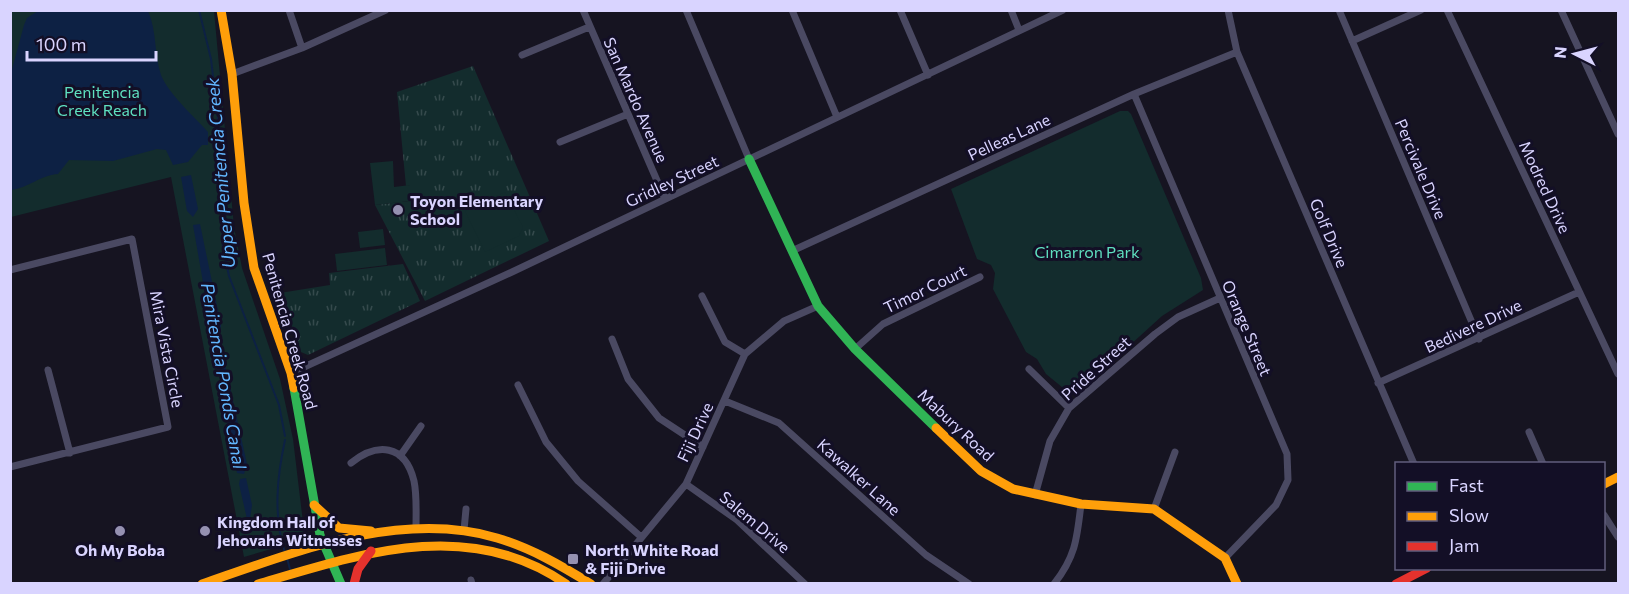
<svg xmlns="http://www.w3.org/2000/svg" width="1629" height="594" viewBox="0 0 1629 594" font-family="Commissioner,sans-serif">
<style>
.grass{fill:url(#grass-tufts)}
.park{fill:#132c2d}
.water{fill:#0d2144}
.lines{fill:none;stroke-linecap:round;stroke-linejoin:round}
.stream{stroke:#0d2144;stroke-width:2}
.street{stroke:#4a4962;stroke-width:7}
.fast{stroke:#30b455;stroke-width:9}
.slow{stroke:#ff9f0a;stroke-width:9}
.jam{stroke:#e5322d;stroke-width:9}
.poi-dot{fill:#9591b1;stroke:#130f26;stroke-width:2}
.labels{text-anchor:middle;stroke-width:6;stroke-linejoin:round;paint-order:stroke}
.park-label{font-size:16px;fill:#5fe0c0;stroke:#130f26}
.street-label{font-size:16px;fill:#d9d4ff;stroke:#130f26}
.poi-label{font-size:16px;font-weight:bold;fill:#d9d4ff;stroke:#130f26;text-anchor:start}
.water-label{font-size:18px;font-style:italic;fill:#62b6ff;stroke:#130f26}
</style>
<defs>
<pattern id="grass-tufts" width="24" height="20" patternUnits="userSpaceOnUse" patternTransform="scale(1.5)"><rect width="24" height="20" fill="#132c2d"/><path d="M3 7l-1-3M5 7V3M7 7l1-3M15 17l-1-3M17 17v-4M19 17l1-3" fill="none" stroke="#354a4c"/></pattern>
</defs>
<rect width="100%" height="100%" fill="#161421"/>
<path class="grass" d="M 473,66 L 549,241 L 425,301 L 375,205 L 410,201 L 410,185 L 406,186 L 397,92 Z
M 403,264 L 420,301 L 308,355 L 301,352 L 280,293 L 330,285 L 329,273 Z"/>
<path class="park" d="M 11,11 L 214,11 L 234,227 L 242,268 L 280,379 L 293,439 L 305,539 L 244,557 L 171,177 L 11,217 Z
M 1120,111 L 1128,111 L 1131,114 L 1201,278 L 1203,290 L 1162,316 L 1107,366 L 1079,389 L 1068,392 L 1046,374 L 1037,359 L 1026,352 L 993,289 L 995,273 L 991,265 L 977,259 L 951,189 Z
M 393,161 L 394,187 L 410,185 L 410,201 L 375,205 L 370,163 Z
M 505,192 L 523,227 L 519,236 L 485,252 L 465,211 Z
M 383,229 L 385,245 L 360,248 L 358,232 Z
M 385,248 L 387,265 L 337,271 L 335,254 Z"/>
<path class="water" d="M 38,11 L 148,11 C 157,31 154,54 161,75 C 169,95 194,116 208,132 L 208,145 L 202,145 L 188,162 L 173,165 L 166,150 L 157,149 L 113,161 L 69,160 L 58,174 C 40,175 29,188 11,190 L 11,73 L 24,25 L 27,18 Z
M 191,175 L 198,209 L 193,217 L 187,211 L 181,177 Z
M 200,224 L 221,325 L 220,332 L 216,333 L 211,328 L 193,225 Z
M 220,342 L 247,464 L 244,474 L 237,473 L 215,343 Z
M 246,478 L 252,505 L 250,519 L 247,519 L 239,484 L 240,479 Z"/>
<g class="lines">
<path class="stream" d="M 199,10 L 211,59 L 219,128 L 223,247 L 229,276 L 279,405 L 285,436
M 216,331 L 218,344
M 285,553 C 273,515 277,477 285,440
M 287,558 L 291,573"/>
<path class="street" d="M 289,10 L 302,48
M 583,10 L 665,199
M 686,10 L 749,159
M 792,10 L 837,117
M 900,10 L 928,75
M 1011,10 L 1019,30
M 1228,10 L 1237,52 L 1414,464
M 1339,10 L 1479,339
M 1447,10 L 1618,374
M 1561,10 L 1618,134
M 1352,41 L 1421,10
M 522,55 L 589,27
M 232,74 L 302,48 L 386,10
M 1134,94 L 1287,454 L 1288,480 L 1276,505 L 1225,558
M 560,142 L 628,114
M 794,250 L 1134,94 L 1237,52
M 10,270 L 132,239 L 168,427 L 10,467
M 702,296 L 725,342 L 745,354
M 612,339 L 628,379 L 659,418 L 703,447
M 855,349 L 883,324 L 980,277
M 1029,369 L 1069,408
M 48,370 L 70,453
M 291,373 L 512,272 L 1063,10
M 1378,383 L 1579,292
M 518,385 L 546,442 L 578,481 L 640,536
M 725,401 L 779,423 L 926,555 L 969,584
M 1529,432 L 1543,464
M 400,456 L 421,426
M 351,463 C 377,442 405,444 414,481 C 417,495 416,512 416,527
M 686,484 L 737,520 L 805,584
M 1035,495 L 1050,441 L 1069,408 L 1155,334 L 1178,317 L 1220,298
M 1154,509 L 1175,452
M 1604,515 L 1618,537
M 464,530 L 466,509
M 471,580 L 472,584
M 603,584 L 686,484 L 745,354 L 784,321 L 818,306
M 1054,584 C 1076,556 1077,538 1081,504"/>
<path class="fast" d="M 749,159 L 818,306 L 855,349 L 936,428
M 294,388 L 320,535 L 341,584"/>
<path class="slow" d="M 221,10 L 232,74 L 244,203 L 254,268 L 291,373 L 294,388
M 936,428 L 981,471 L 1013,489 L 1081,504 L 1154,509 L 1225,558 L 1237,584
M 1604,484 L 1618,477
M 314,505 L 339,528 L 371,531
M 202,584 C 292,553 400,509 497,538 C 531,548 560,565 591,584
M 258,584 C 360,554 469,516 566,584"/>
<path class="jam" d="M 354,584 L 358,569 L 371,551
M 1396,584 L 1427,568"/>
</g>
<g class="poi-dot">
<circle cx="398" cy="210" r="6"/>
<circle cx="120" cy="531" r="6"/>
<circle cx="205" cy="531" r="6"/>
<rect x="567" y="553" width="12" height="12" rx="3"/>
</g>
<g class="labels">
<g class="park-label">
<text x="102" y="98">Penitencia<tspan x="102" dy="18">Creek Reach</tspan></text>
<text x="1087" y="258">Cimarron Park</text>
</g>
<g class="street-label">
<text transform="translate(636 100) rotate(66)" y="6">San Mardo Avenue</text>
<text transform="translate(1009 137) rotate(-25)" y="6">Pelleas Lane</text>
<text transform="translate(1421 169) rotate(67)" y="6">Percivale Drive</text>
<text transform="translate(672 181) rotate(-25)" y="6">Gridley Street</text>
<text transform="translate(1545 187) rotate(65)" y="6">Modred Drive</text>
<text transform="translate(1329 233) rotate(67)" y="6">Golf Drive</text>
<text transform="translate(925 289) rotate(-26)" y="6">Timor Court</text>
<text transform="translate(1473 326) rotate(-25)" y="6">Bedivere Drive</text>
<text transform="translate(1247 328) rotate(67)" y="6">Orange Street</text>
<text transform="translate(290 331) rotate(74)" y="6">Penitencia Creek Road</text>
<text transform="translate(167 349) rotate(79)" y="6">Mira Vista Circle</text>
<text transform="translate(1096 368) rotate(-42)" y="6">Pride Street</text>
<text transform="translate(956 425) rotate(43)" y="6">Mabury Road</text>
<text transform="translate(695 432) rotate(-65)" y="6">Fiji Drive</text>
<text transform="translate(859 477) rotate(42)" y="6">Kawalker Lane</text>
<text transform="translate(755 522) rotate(40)" y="6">Salem Drive</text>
</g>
<g class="poi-label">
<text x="410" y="207">Toyon Elementary<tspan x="410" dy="18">School</tspan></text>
<text x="217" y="528">Kingdom Hall of<tspan x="217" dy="18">Jehovahs Witnesses</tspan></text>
<text x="120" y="556" text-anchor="middle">Oh My Boba</text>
<text x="585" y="556">North White Road<tspan x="585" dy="18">&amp; Fiji Drive</tspan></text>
</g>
<g class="water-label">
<text transform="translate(221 173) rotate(-95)" y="6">Upper Penitencia Creek</text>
<text transform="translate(223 376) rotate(80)" y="6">Penitencia Ponds Canal</text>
</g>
</g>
<rect width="1629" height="594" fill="none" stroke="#d9d4ff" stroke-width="24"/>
<rect x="1395" y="462" width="210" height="108" fill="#130f26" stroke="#625e7d" stroke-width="1.5"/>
<rect x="1407" y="482" width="30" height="9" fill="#30b455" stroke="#625e7d" stroke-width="1.5"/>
<text x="1449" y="492" font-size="18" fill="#d9d4ff">Fast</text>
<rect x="1407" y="512" width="30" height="9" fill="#ff9f0a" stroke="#625e7d" stroke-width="1.5"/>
<text x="1449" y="522" font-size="18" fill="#d9d4ff">Slow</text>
<rect x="1407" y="542" width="30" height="9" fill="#e5322d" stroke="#625e7d" stroke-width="1.5"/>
<text x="1449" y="552" font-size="18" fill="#d9d4ff">Jam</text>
<g transform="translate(1575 54) rotate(276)" stroke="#130f26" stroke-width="4.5" paint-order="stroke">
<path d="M0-4.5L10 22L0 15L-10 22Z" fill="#d9d4ff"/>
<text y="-9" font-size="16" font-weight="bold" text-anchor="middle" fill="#d9d4ff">N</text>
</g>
<path d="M27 51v9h129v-9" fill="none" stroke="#d9d4ff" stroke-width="3"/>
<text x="36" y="51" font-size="18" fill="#d9d4ff" stroke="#130f26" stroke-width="4.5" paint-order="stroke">100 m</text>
</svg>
